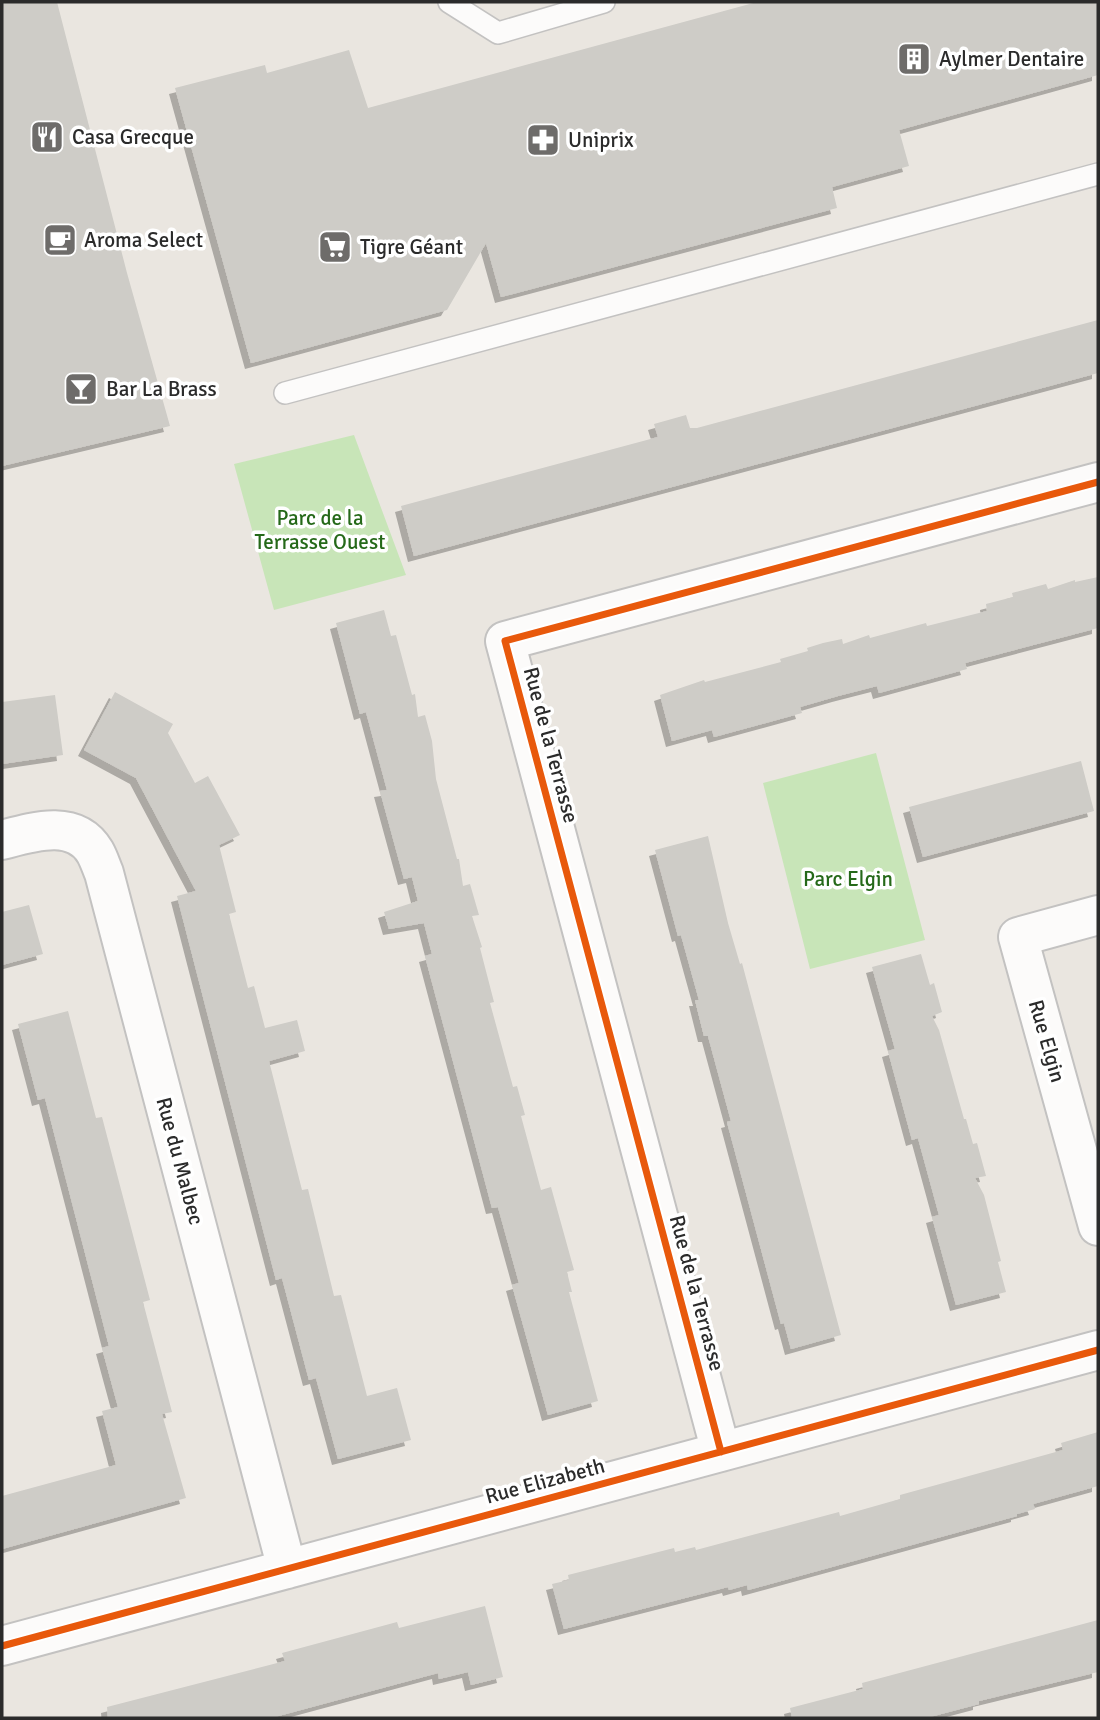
<svg xmlns="http://www.w3.org/2000/svg" width="1100" height="1720" viewBox="0 0 1100 1720" font-family="Signika,sans-serif">
<style>
.green{fill:#c8e5b8}
.building{fill:#ceccc7;filter:url(#shadow)}
.lines{fill:none;stroke-linecap:round;stroke-linejoin:round}
.lane-casing{stroke:#c3c2c1;stroke-width:24}
.street-casing{stroke:#c3c2c1;stroke-width:42}
.lane{stroke:#fcfbfa;stroke-width:21}
.street{stroke:#fcfbfa;stroke-width:38}
.cycleway-casing{stroke:#fff;stroke-width:11}
.cycleway{stroke:#e8590c;stroke-width:7}
.labels{text-anchor:middle;stroke-width:7;stroke-linejoin:round;paint-order:stroke}
.poi-label{font-size:21px;fill:#2b2b2b;stroke:#fff;text-anchor:start}
.park-label{font-size:21px;fill:#256919;stroke:#fff}
.street-label{font-size:21px;fill:#2b2b2b;stroke:#fff}
</style>
<defs>
<filter id="shadow"><feDropShadow dx="-6" dy="6" stdDeviation="0" flood-color="#0004"/></filter>
</defs>
<rect width="100%" height="100%" fill="#eae6e0"/>
<path class="green" d="M 354,435 L 406,575 L 274,610 L 234,464 Z
M 876,753 L 925,940 L 810,969 L 763,783 Z"/>
<path class="building" d="M 2,2 L 57,2 L 127,273 L 170,426 L 2,466 Z
M 757,2 L 1098,2 L 1098,75 L 899,130 L 909,166 L 832,187 L 837,208 L 501,297 L 486,243 L 447,310 L 251,363 L 175,88 L 265,65 L 267,73 L 349,50 L 368,108 Z
M 1098,320 L 1098,373 L 414,556 L 401,506 L 658,437 L 654,424 L 686,415 L 690,428 L 697,428 Z
M 1098,577 L 1098,628 L 965,663 L 967,669 L 879,693 L 877,686 L 838,696 L 800,707 L 802,713 L 714,737 L 712,730 L 672,741 L 660,695 L 704,680 L 705,682 L 781,662 L 780,659 L 808,651 L 807,648 L 823,643 L 842,639 L 843,644 L 869,635 L 870,638 L 926,623 L 927,626 L 987,611 L 986,604 L 1013,597 L 1012,593 L 1046,584 L 1048,589 L 1075,580 L 1075,582 Z
M 384,610 L 391,636 L 396,635 L 412,695 L 415,694 L 418,717 L 425,715 L 432,741 L 436,779 L 457,859 L 459,859 L 463,886 L 470,884 L 479,915 L 472,916 L 482,947 L 480,948 L 494,1002 L 490,1003 L 513,1087 L 517,1086 L 525,1115 L 521,1116 L 541,1190 L 551,1187 L 574,1270 L 567,1272 L 572,1292 L 569,1292 L 598,1401 L 548,1415 L 512,1285 L 519,1283 L 498,1207 L 492,1208 L 425,956 L 432,954 L 424,923 L 389,929 L 384,912 L 418,901 L 412,877 L 404,879 L 380,791 L 387,790 L 366,712 L 360,714 L 336,623 Z
M 115,692 L 173,724 L 168,733 L 195,783 L 208,776 L 240,835 L 219,845 L 236,912 L 229,914 L 248,988 L 254,986 L 265,1028 L 297,1020 L 305,1051 L 269,1061 L 302,1190 L 308,1189 L 334,1296 L 341,1295 L 367,1396 L 397,1388 L 411,1440 L 338,1459 L 316,1378 L 309,1380 L 282,1278 L 276,1280 L 177,896 L 196,891 L 136,778 L 84,750 Z
M 55,695 L 63,755 L 2,764 L 2,702 Z
M 1081,761 L 1094,811 L 923,857 L 909,807 Z
M 708,836 L 728,923 L 740,964 L 742,963 L 841,1335 L 791,1349 L 784,1323 L 781,1324 L 727,1122 L 731,1121 L 708,1036 L 704,1036 L 695,1000 L 699,1000 L 681,935 L 678,936 L 655,850 Z
M 29,905 L 43,954 L 2,965 L 2,912 Z
M 921,954 L 930,985 L 934,983 L 942,1012 L 932,1016 L 939,1030 L 964,1119 L 966,1119 L 973,1144 L 977,1143 L 986,1176 L 975,1178 L 984,1195 L 1001,1261 L 998,1262 L 1006,1292 L 956,1305 L 932,1217 L 939,1215 L 918,1138 L 912,1140 L 888,1051 L 895,1049 L 872,967 Z
M 68,1011 L 96,1118 L 102,1117 L 150,1300 L 143,1302 L 172,1412 L 162,1414 L 186,1498 L 2,1549 L 2,1496 L 116,1465 L 102,1411 L 118,1407 L 102,1348 L 109,1346 L 45,1098 L 38,1100 L 18,1024 Z
M 1098,1432 L 1098,1486 L 1033,1504 L 1035,1509 L 1017,1514 L 1017,1516 L 748,1590 L 747,1585 L 729,1590 L 728,1587 L 564,1629 L 552,1584 L 569,1580 L 568,1575 L 674,1548 L 675,1552 L 695,1547 L 696,1550 L 839,1512 L 840,1516 L 900,1499 L 900,1495 L 1063,1450 L 1061,1443 Z
M 485,1606 L 503,1677 L 471,1685 L 468,1672 L 439,1679 L 438,1673 L 271,1718 L 108,1718 L 107,1707 L 285,1661 L 282,1653 L 397,1622 L 399,1628 Z
M 1098,1620 L 1098,1672 L 979,1701 L 979,1704 L 926,1718 L 792,1718 L 790,1708 L 863,1689 L 862,1683 Z"/>
<g class="lines">
<defs>
<path id="lane" d="M 449,2 L 498,33 L 604,2
M 285,393 L 1098,174"/>
<path id="street" d="M 2,840 C 32,832 75,818 95,852 C 99,859 101,866 104,873 L 287,1569
M 1098,915 L 1018,937 L 1098,1226
M 721,1452 L 505,641 L 1098,482
M 2,1646 L 1098,1350"/>
</defs>
<use href="#lane" class="lane-casing"/>
<use href="#street" class="street-casing"/>
<use href="#lane" class="lane"/>
<use href="#street" class="street"/>
<defs>
<path id="cycleway" d="M 721,1452 L 505,641 L 1098,482
M 2,1646 L 1098,1350"/>
</defs>
<use href="#cycleway" class="cycleway-casing"/>
<use href="#cycleway" class="cycleway"/>
</g>
<defs>
<symbol id="building-square" viewBox="-11 -11 22 22"><rect x="-9" y="-9" width="18" height="18" rx="4" fill="#6e6c6a" stroke="#fff"/><path d="M-4-6H4V6H1V3H-1V6H-4ZM-2.5-4.3h1.7v1.8h-1.7ZM.8-4.3h1.7v1.8H.8ZM-2.5-1h1.7V.8h-1.7ZM.8-1h1.7V.8H.8Z" fill="#fff"/></symbol>
<symbol id="restaurant-square" viewBox="-11 -11 22 22"><rect x="-9" y="-9" width="18" height="18" rx="4" fill="#6e6c6a" stroke="#fff"/><path d="M-5-6h1v4h1v-4h1v4h1v-4h1v5L-1.5 .5V6h-2V.5L-5-1ZM5-6V6H3V1.5H1.5Q1.5-4 5-6Z" fill="#fff"/></symbol>
<symbol id="pharmacy-square" viewBox="-11 -11 22 22"><rect x="-9" y="-9" width="18" height="18" rx="4" fill="#6e6c6a" stroke="#fff"/><path d="M-2-6h4v4h4v4h-4v4h-4v-4h-4v-4h4Z" fill="#fff"/></symbol>
<symbol id="cafe-square" viewBox="-11 -11 22 22"><rect x="-9" y="-9" width="18" height="18" rx="4" fill="#6e6c6a" stroke="#fff"/><path d="M-5.5-4.5H6V0H3Q3 3.5 0 3.5H-2.5Q-5.5 3.5-5.5 0ZM3-3.2v2h1.7v-2ZM-6 4.5H4V6H-6Z" fill="#fff"/></symbol>
<symbol id="supermarket-square" viewBox="-11 -11 22 22"><rect x="-9" y="-9" width="18" height="18" rx="4" fill="#6e6c6a" stroke="#fff"/><path d="M-6-5.5h2.5l.6 2H6L4.5 2H-2.5L-4.4-4H-6ZM-1.5 3.2a1.3 1.3 0 1 0 .1 0ZM3 3.2a1.3 1.3 0 1 0 .1 0Z" fill="#fff"/></symbol>
<symbol id="bar-square" viewBox="-11 -11 22 22"><rect x="-9" y="-9" width="18" height="18" rx="4" fill="#6e6c6a" stroke="#fff"/><path d="M-6-5H6L.8 .8V4.5H3.5V6h-7V4.5H-.8V.8Z" fill="#fff"/></symbol>
</defs>
<g fill-rule="evenodd">
<use href="#building-square" x="895" y="40" width="38" height="38"/>
<use href="#restaurant-square" x="28" y="118" width="38" height="38"/>
<use href="#pharmacy-square" x="524" y="121" width="38" height="38"/>
<use href="#cafe-square" x="41" y="221" width="38" height="38"/>
<use href="#supermarket-square" x="316" y="228" width="38" height="38"/>
<use href="#bar-square" x="62" y="370" width="38" height="38"/>
</g>
<g class="labels">
<g class="poi-label">
<text x="939" y="66">Aylmer Dentaire</text>
<text x="72" y="144">Casa Grecque</text>
<text x="568" y="147">Uniprix</text>
<text x="84" y="247">Aroma Select</text>
<text x="360" y="254">Tigre Géant</text>
<text x="106" y="396">Bar La Brass</text>
</g>
<g class="park-label">
<text x="320" y="525">Parc de la<tspan x="320" dy="24">Terrasse Ouest</tspan></text>
<text x="848" y="886">Parc Elgin</text>
</g>
<g class="street-label">
<text transform="translate(551 745) rotate(75)" y="7">Rue de la Terrasse</text>
<text transform="translate(1047 1041) rotate(74)" y="7">Rue Elgin</text>
<text transform="translate(180 1161) rotate(75)" y="7">Rue du Malbec</text>
<text transform="translate(697 1293) rotate(75)" y="7">Rue de la Terrasse</text>
<text transform="translate(545 1481) rotate(-15)" y="7">Rue Elizabeth</text>
</g>
</g>
<rect width="1100" height="1720" fill="none" stroke="#2b2b2b" stroke-width="7"/>
</svg>
